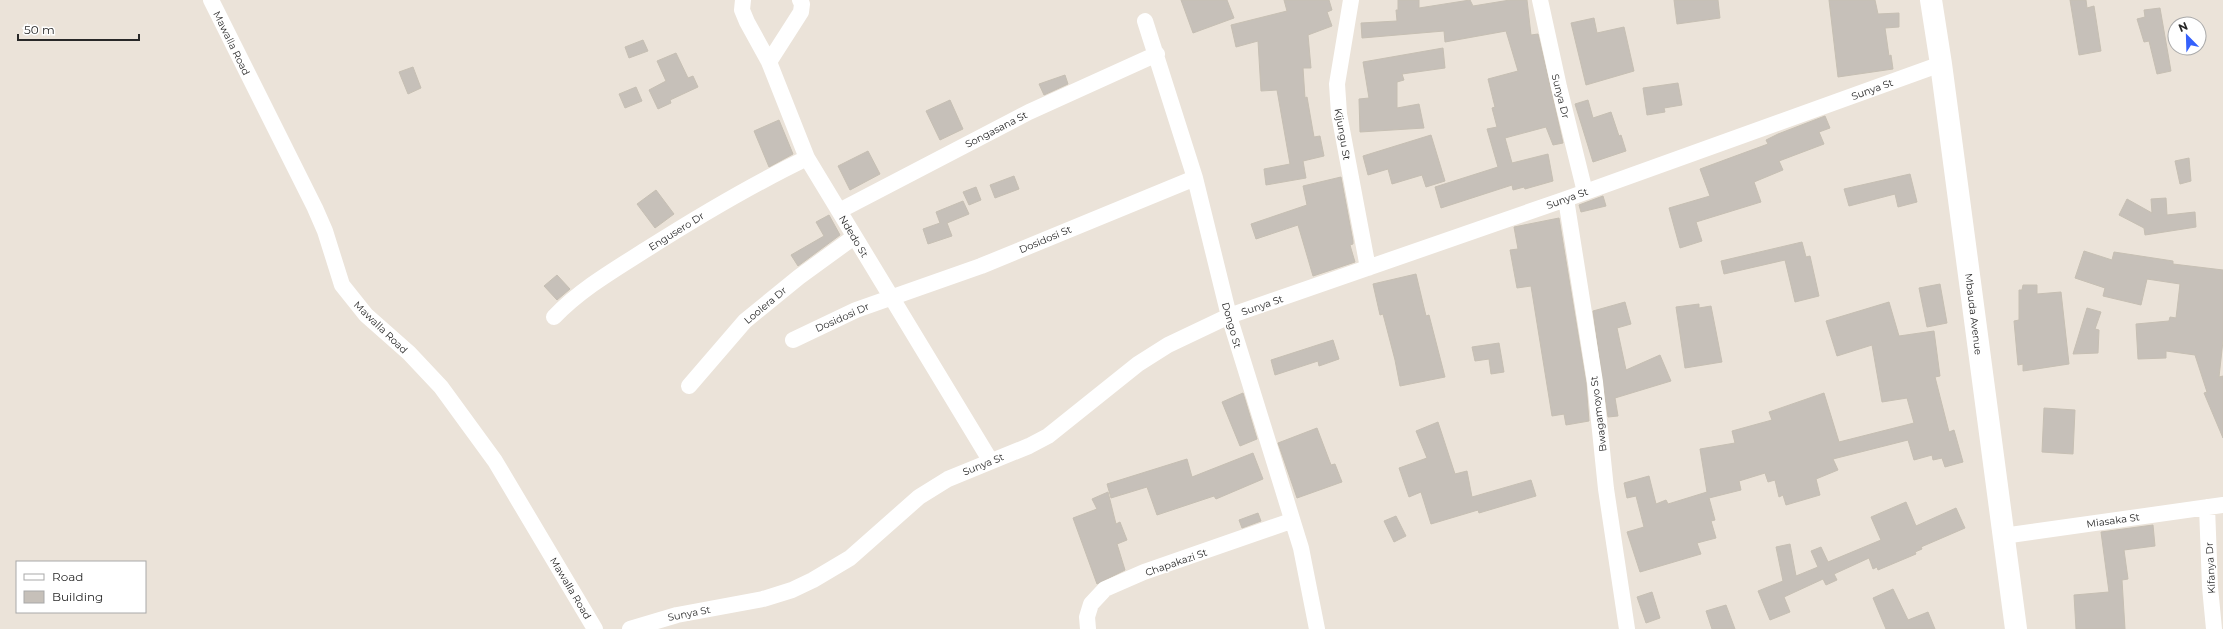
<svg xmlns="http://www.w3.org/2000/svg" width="2223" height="629" viewBox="0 0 2223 629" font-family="Montserrat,sans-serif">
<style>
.building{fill:#c6c0b9;stroke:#c6bfb3}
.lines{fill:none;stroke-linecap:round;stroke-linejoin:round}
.street{stroke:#fff;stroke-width:16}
.secondary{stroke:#fff;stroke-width:22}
.labels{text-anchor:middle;stroke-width:3;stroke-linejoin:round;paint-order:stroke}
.street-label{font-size:10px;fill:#282828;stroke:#fff}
</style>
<rect width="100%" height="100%" fill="#ebe3d9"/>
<path class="building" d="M 1181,0 L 1227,0 L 1234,18 L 1193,33 Z
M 1284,0 L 1329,0 L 1332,10 L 1327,12 L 1332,26 L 1308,35 L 1311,68 L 1303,68 L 1305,98 L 1307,97 L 1314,137 L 1320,136 L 1324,156 L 1303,161 L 1306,178 L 1266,185 L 1264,169 L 1290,164 L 1277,90 L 1261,91 L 1258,41 L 1236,47 L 1231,25 L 1287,11 Z
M 1398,0 L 1419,0 L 1419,8 L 1470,0 L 1473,6 L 1510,0 L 1527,0 L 1531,35 L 1538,34 L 1563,143 L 1553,145 L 1546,127 L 1505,138 L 1512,163 L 1548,154 L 1553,181 L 1525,189 L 1524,187 L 1513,190 L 1512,185 L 1441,208 L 1435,187 L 1498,167 L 1487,129 L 1497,127 L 1492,108 L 1495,107 L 1488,79 L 1518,71 L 1506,31 L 1445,42 L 1444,31 L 1362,38 L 1361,23 L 1397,21 L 1396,10 L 1398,10 Z
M 1674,0 L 1718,0 L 1720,18 L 1677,24 Z
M 1829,0 L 1875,0 L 1878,14 L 1899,13 L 1899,27 L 1885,28 L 1889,56 L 1891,55 L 1893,69 L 1838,77 Z
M 2070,0 L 2086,0 L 2087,8 L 2094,6 L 2101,51 L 2079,55 Z
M 2160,8 L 2171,71 L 2157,74 L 2149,41 L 2144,42 L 2137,19 L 2145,17 L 2144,10 Z
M 1594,18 L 1597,33 L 1624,27 L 1634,71 L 1586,85 L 1571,23 Z
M 643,40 L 648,51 L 629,58 L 625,47 Z
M 1443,48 L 1445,68 L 1402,74 L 1404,80 L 1397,82 L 1397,108 L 1419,104 L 1424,128 L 1360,132 L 1359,99 L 1369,98 L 1363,62 Z
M 676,53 L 688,78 L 693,76 L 698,87 L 670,100 L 671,103 L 658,109 L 649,90 L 666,81 L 657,61 Z
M 413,67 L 421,88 L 408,94 L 399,72 Z
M 1065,75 L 1068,84 L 1044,95 L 1039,84 Z
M 1678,83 L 1682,105 L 1664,108 L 1665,112 L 1647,115 L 1643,88 Z
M 636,87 L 642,101 L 625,108 L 619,94 Z
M 950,100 L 963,129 L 940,140 L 926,111 Z
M 1588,100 L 1593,118 L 1611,112 L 1619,136 L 1621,135 L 1626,151 L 1593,162 L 1575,104 Z
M 1825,116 L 1830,128 L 1819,132 L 1824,144 L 1779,161 L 1783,170 L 1754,182 L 1761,202 L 1696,222 L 1702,241 L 1680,248 L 1669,208 L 1710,196 L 1700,169 L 1768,144 L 1766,140 L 1778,134 Z
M 779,120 L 793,154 L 769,167 L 754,131 Z
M 1431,135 L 1445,181 L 1426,187 L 1422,175 L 1392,184 L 1388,169 L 1368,175 L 1363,156 Z
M 868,151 L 880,174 L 850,190 L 838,166 Z
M 2189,158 L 2191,181 L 2180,184 L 2175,161 Z
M 1910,174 L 1917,202 L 1898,207 L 1895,194 L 1849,206 L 1844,189 Z
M 1014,176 L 1019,189 L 995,198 L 990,185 Z
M 1341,177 L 1353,241 L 1353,244 L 1350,245 L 1355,262 L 1313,276 L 1298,225 L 1256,239 L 1251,224 L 1307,205 L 1303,186 Z
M 976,187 L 981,200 L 969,205 L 963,192 Z
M 656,190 L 674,214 L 655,228 L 637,204 Z
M 1603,196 L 1606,206 L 1581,212 L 1579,205 Z
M 2166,198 L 2167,215 L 2195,212 L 2196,227 L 2145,235 L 2144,228 L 2119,215 L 2127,199 L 2152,213 L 2151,199 Z
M 963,201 L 969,214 L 947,223 L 952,236 L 928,244 L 923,229 L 940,223 L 936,212 Z
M 829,215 L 840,235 L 798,266 L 791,255 L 824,236 L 816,222 Z
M 1559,218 L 1586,383 L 1589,421 L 1566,425 L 1564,414 L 1552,416 L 1531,286 L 1517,288 L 1510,250 L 1518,249 L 1514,227 Z
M 1802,242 L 1806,257 L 1810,256 L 1819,296 L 1795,302 L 1785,260 L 1724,274 L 1721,261 Z
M 2084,251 L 2112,260 L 2114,252 L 2173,261 L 2173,264 L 2223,270 L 2223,341 L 2219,377 L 2223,376 L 2223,438 L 2204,393 L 2207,392 L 2195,355 L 2166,351 L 2166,358 L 2138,359 L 2136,324 L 2169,321 L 2170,317 L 2176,318 L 2180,284 L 2147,279 L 2141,305 L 2103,296 L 2105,288 L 2075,278 Z
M 1416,274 L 1426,316 L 1429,315 L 1445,377 L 1400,386 L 1395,360 L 1383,314 L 1380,315 L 1373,284 Z
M 557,275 L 570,289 L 557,300 L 544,286 Z
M 1940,284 L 1947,323 L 1927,327 L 1919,288 Z
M 2023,285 L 2037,285 L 2037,294 L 2061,292 L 2069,364 L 2023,371 L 2023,364 L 2018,365 L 2014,321 L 2019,320 L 2019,290 L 2022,290 Z
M 1625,302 L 1631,324 L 1617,328 L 1626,370 L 1660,355 L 1671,381 L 1615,398 L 1618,416 L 1608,417 L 1593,311 Z
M 1889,302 L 1899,336 L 1934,331 L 1940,376 L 1935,377 L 1949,432 L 1954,430 L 1963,462 L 1945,467 L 1942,458 L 1933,460 L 1932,455 L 1914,460 L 1908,440 L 1833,459 L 1838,470 L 1816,479 L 1820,495 L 1786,505 L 1783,495 L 1779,497 L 1775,480 L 1768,482 L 1765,473 L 1739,481 L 1741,490 L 1709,498 L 1715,520 L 1711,521 L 1716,538 L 1697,543 L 1701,554 L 1640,572 L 1627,532 L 1644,527 L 1636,496 L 1627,498 L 1624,483 L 1649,476 L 1656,504 L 1666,500 L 1668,504 L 1707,492 L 1700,449 L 1735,443 L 1732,431 L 1772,420 L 1769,412 L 1824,393 L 1839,442 L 1914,423 L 1907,398 L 1882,402 L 1872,345 L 1837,356 L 1826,321 Z
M 1699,304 L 1699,308 L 1711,306 L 1722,362 L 1685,368 L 1676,307 Z
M 2087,308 L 2101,312 L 2095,329 L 2099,330 L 2098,353 L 2073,354 Z
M 1333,340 L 1339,359 L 1319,366 L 1318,361 L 1275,375 L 1271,360 Z
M 1499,343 L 1504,372 L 1491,374 L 1489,359 L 1475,361 L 1472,347 Z
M 1243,393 L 1257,439 L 1240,446 L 1222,402 Z
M 2044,408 L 2075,410 L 2073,454 L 2042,452 Z
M 1438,422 L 1455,474 L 1467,471 L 1472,497 L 1531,480 L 1536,496 L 1479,513 L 1478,510 L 1431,524 L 1421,492 L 1409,497 L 1399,468 L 1427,458 L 1416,431 Z
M 1317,428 L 1331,465 L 1335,464 L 1342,482 L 1297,498 L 1278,443 Z
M 1253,453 L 1263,479 L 1216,499 L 1214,496 L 1157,515 L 1147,487 L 1111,498 L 1107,484 L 1187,459 L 1192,477 Z
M 1108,492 L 1116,524 L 1120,522 L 1127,540 L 1117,544 L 1125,570 L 1097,584 L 1073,518 L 1097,509 L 1092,499 Z
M 1906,502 L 1916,526 L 1956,508 L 1965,528 L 1921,547 L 1922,549 L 1915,552 L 1916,554 L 1878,570 L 1877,567 L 1873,569 L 1869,558 L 1834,574 L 1837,580 L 1826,585 L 1823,579 L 1784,597 L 1790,612 L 1770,620 L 1758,591 L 1783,581 L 1776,547 L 1790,544 L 1796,576 L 1818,567 L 1811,551 L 1821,547 L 1828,562 L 1881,540 L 1871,517 Z
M 1258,513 L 1261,521 L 1242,528 L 1239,520 Z
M 1396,516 L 1406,536 L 1394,542 L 1384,521 Z
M 2153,525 L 2155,546 L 2124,550 L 2128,579 L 2122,580 L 2125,629 L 2076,629 L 2074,595 L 2109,592 L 2101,532 Z
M 1893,589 L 1908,620 L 1928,612 L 1935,629 L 1886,629 L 1873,598 Z
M 1652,592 L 1660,618 L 1646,623 L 1637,597 Z
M 1726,605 L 1735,629 L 1712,629 L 1706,611 Z"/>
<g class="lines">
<path class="street" d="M 211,0 L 315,208 L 325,231 L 342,285 L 366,315 L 409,353 L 441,387 L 495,461 L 595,629
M 743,0 L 742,10 L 747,22 L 769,62 L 807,158 L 990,460
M 1351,0 L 1337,84 L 1339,114 L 1368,268
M 1540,0 L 1559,87 L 1585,192
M 1145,21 L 1195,178 L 1229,316 L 1301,548 L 1317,629
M 769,62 L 801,12 L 802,4 L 800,0
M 1566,199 L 1595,382 L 1606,489 L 1627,629
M 839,211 L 1029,112 L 1157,54
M 554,317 C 581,289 614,270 647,249 C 699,216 751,185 807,158
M 793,340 L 856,310 L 981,266 L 1195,178
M 689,386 L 745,321 L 799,277 L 854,237
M 2207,507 L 2210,587 L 2214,629
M 2003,536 L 2223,505
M 630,629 L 677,615 L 763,599 L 792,590 L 813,580 L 850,558 L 919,497 L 948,479 L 1029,446 L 1048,436 L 1138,364 L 1168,345 L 1229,316 L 1566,199 L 1941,64
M 1088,629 L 1087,617 L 1091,604 L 1105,589 L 1144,572 L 1291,521"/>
<path class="secondary" d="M 1931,0 L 1941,64 L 2016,629"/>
</g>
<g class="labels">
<g class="street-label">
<text transform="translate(232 43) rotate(64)" y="4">Mawalla Road</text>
<text transform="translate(1872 89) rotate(-20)" y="4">Sunya St</text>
<text transform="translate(1561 96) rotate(76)" y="4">Sunya Dr</text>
<text transform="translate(996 129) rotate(-27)" y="4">Songasana St</text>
<text transform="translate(1343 134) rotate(80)" y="4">Kijungu St</text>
<text transform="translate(1567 198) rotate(-20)" y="4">Sunya St</text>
<text transform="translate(676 231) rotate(-32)" y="4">Engusero Dr</text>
<text transform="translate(854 236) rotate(59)" y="4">Ndedo St</text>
<text transform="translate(1045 239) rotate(-23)" y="4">Dosidosi St</text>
<text transform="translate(765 305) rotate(-40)" y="4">Loolera Dr</text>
<text transform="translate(1262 305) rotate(-19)" y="4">Sunya St</text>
<text transform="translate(1974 314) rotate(83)" y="4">Mbauda Avenue</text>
<text transform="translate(842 317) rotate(-24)" y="4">Dosidosi Dr</text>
<text transform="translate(1232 325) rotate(74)" y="4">Dongo St</text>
<text transform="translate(381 327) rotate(44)" y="4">Mawalla Road</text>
<text transform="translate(1598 414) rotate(-97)" y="4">Bwagamoyo St</text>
<text transform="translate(983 464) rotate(-22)" y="4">Sunya St</text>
<text transform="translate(2113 520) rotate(-8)" y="4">Miasaka St</text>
<text transform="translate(1176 562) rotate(-19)" y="4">Chapakazi St</text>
<text transform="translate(2210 568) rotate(-93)" y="4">Kifanya Dr</text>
<text transform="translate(571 588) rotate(59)" y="4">Mawalla Road</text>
<text transform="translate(689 613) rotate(-11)" y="4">Sunya St</text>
</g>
</g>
<rect x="16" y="561" width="130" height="52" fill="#ffffff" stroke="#a9a9a9"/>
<rect x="24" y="574" width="20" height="6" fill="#ffffff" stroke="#a9a9a9"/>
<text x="52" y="581" font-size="12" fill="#282828">Road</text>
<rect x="24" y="591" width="20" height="12" fill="#c6c0b9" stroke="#a9a9a9"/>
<text x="52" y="601" font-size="12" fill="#282828">Building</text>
<g transform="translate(2187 36) rotate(337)"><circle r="19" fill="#ffffff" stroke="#a9a9a9"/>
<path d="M0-3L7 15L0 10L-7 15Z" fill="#3561fc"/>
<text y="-6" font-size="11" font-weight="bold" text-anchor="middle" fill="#282828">N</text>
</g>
<path d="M18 34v6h121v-6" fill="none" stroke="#282828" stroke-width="2"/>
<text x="24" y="34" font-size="12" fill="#282828" stroke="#ffffff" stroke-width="3" paint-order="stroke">50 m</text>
</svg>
